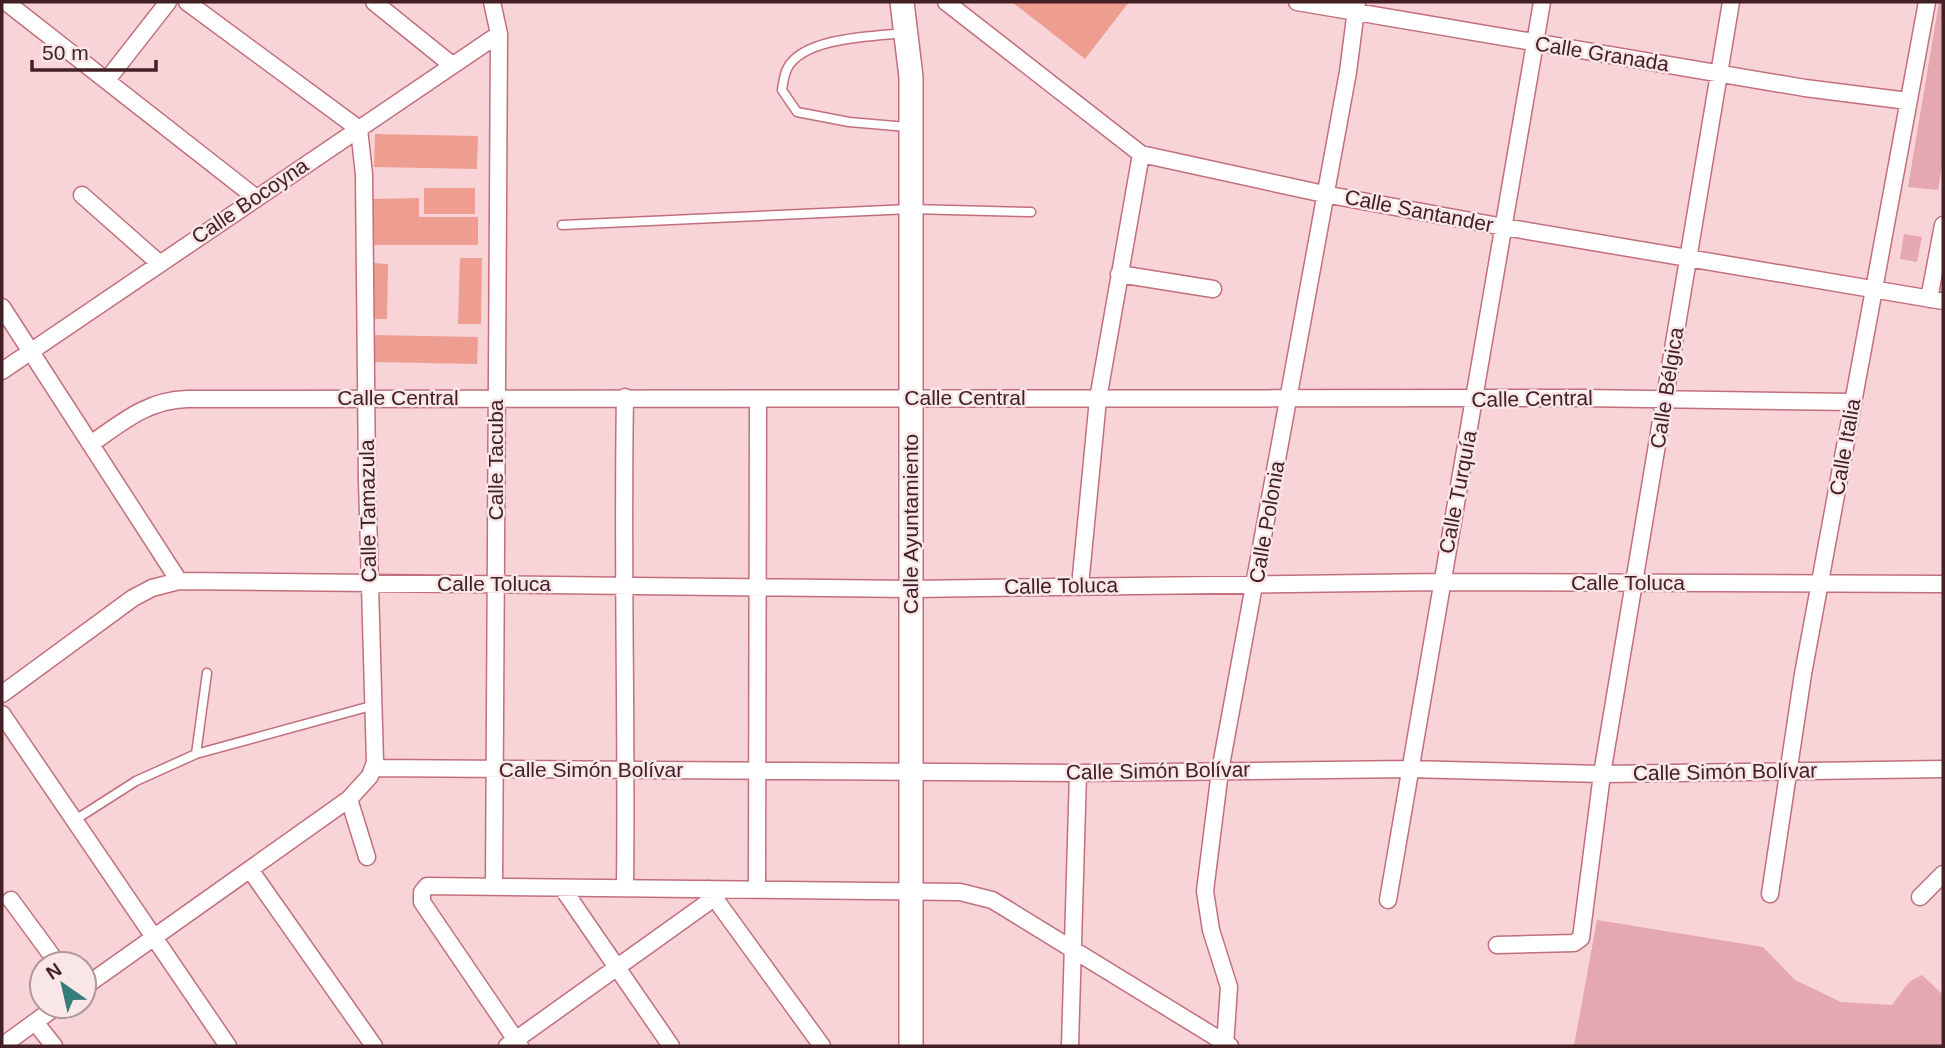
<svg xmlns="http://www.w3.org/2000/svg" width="1945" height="1048" viewBox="0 0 1945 1048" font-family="Arial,sans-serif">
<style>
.green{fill:#e5a7b0}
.building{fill:#ee9e91}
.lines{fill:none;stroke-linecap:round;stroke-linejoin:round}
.service-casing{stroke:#c26f7d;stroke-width:11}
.minor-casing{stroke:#c26f7d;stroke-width:19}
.secondary-casing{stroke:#c26f7d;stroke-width:26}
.service{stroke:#fff;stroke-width:8}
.minor{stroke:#fff;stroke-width:16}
.secondary{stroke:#fff;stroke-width:23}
.labels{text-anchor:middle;stroke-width:5;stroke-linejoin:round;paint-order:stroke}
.street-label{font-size:21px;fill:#422026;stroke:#f9e6e8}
</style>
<rect width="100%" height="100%" fill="#f8d3d7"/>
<path class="green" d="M 1939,2 L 1943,2 L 1943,160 L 1938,190 L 1908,187 Z
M 1904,234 L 1922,237 L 1917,262 L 1900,259 Z
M 1597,920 L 1763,947 L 1795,980 L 1841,1002 L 1892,1005 L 1909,982 L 1922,975 L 1943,995 L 1943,1046 L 1574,1046 Z"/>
<path class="building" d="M 1012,2 L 1129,2 L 1085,59 Z
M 375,134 L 478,136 L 477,169 L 374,167 Z
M 424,188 L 475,188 L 475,214 L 424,214 Z
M 419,198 L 419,217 L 478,217 L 478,245 L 371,245 L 371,199 Z
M 460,258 L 482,258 L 481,324 L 458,324 Z
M 372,263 L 388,264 L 387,319 L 371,319 Z
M 373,335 L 478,337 L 477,364 L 372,362 Z"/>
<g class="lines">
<defs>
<path id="service" d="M 905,33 C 875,36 802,37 787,69 C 784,75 783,84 782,90 L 797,112 L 849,122 L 907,127
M 562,225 L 910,209 L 1031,212
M 196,754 L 207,673
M 75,820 L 136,781 L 196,754 L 371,706"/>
<path id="minor" d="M 6,2 L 255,197
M 374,2 L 452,65
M 492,2 L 499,34 L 494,886
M 946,2 L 1141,154 L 1324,194 L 1504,227 L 1943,301
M 1297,2 L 1805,88 L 1908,101
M 107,80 L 168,2
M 82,195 L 159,263
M 1119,274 L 1213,289
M 1929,299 L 1943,225
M 2,307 L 179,581
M 2,371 L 499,34
M 91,444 C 122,422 148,400 187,399 L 1582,398 L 1852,402
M 1080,586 L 1098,399 L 1141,154
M 2,694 L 133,598 L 152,588 L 179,581 L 911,589 L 1441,582 L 1943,584
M 2,714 L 228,1046
M 374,768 L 1078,773 L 1408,769 L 1602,774 L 1943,769
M 349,799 L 367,857
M 251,871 L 374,1046
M 625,887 C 627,724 622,561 625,397
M 563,889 L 671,1046
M 708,889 L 822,1046
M 757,889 L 758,399
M 1770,894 L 1803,674 L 1927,2
M 1920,897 L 1943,874
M 11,900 L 58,964
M 1388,900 L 1542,2
M 1497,945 L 1574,943 L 1581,938 L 1602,774 L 1731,2
M 84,987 L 349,799 L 370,776 L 375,762 L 367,479 L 364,174 L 359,129 L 187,2
M 35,1022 L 54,1046
M 2,1046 L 57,1006
M 507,1046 L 714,898
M 520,1046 L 422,902 L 422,892 L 427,886 L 960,892 L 992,900 L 1007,909 L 1230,1046
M 1070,1046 L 1078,773
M 1225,1046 L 1229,987 L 1211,930 L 1205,891 L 1220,771 L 1348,72 L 1357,2"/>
<path id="secondary" d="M 902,2 L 911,77 L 911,1046"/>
</defs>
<use href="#service" class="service-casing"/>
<use href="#minor" class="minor-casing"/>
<use href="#secondary" class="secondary-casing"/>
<use href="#service" class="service"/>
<use href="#minor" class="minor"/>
<use href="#secondary" class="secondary"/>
</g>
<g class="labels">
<g class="street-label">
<text transform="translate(1602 54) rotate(9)" y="7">Calle Granada</text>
<text transform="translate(250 201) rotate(-34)" y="7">Calle Bocoyna</text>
<text transform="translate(1419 211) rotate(11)" y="7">Calle Santander</text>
<text transform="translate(1667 388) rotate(-81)" y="7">Calle Bélgica</text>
<text x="398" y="405">Calle Central</text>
<text x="965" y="405">Calle Central</text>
<text transform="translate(1532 399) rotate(-1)" y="7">Calle Central</text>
<text transform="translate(1845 447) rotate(-80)" y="7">Calle Italia</text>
<text transform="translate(496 460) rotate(-90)" y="7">Calle Tacuba</text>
<text transform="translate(1458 492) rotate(-79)" y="7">Calle Turquía</text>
<text transform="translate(368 511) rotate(-91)" y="7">Calle Tamazula</text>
<text transform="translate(1267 522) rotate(-80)" y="7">Calle Polonia</text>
<text transform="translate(911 524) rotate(-90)" y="7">Calle Ayuntamiento</text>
<text x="1628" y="590">Calle Toluca</text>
<text x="494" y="591">Calle Toluca</text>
<text transform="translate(1061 586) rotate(-1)" y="7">Calle Toluca</text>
<text x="591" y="777">Calle Simón Bolívar</text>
<text transform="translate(1158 771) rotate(-1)" y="7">Calle Simón Bolívar</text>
<text transform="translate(1725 772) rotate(-1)" y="7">Calle Simón Bolívar</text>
</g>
</g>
<rect width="1945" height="1048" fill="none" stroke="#422026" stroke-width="7"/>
<g transform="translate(63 985) rotate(326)"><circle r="33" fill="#f9e6e8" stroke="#b0979a" stroke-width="2"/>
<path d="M0-5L12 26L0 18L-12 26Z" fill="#357d78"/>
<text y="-10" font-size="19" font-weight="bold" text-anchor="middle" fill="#422026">N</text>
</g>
<path d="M32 60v10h124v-10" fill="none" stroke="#422026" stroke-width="3.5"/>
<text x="42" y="60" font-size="21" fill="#422026" stroke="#f9e6e8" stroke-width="5" paint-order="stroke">50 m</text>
</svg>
